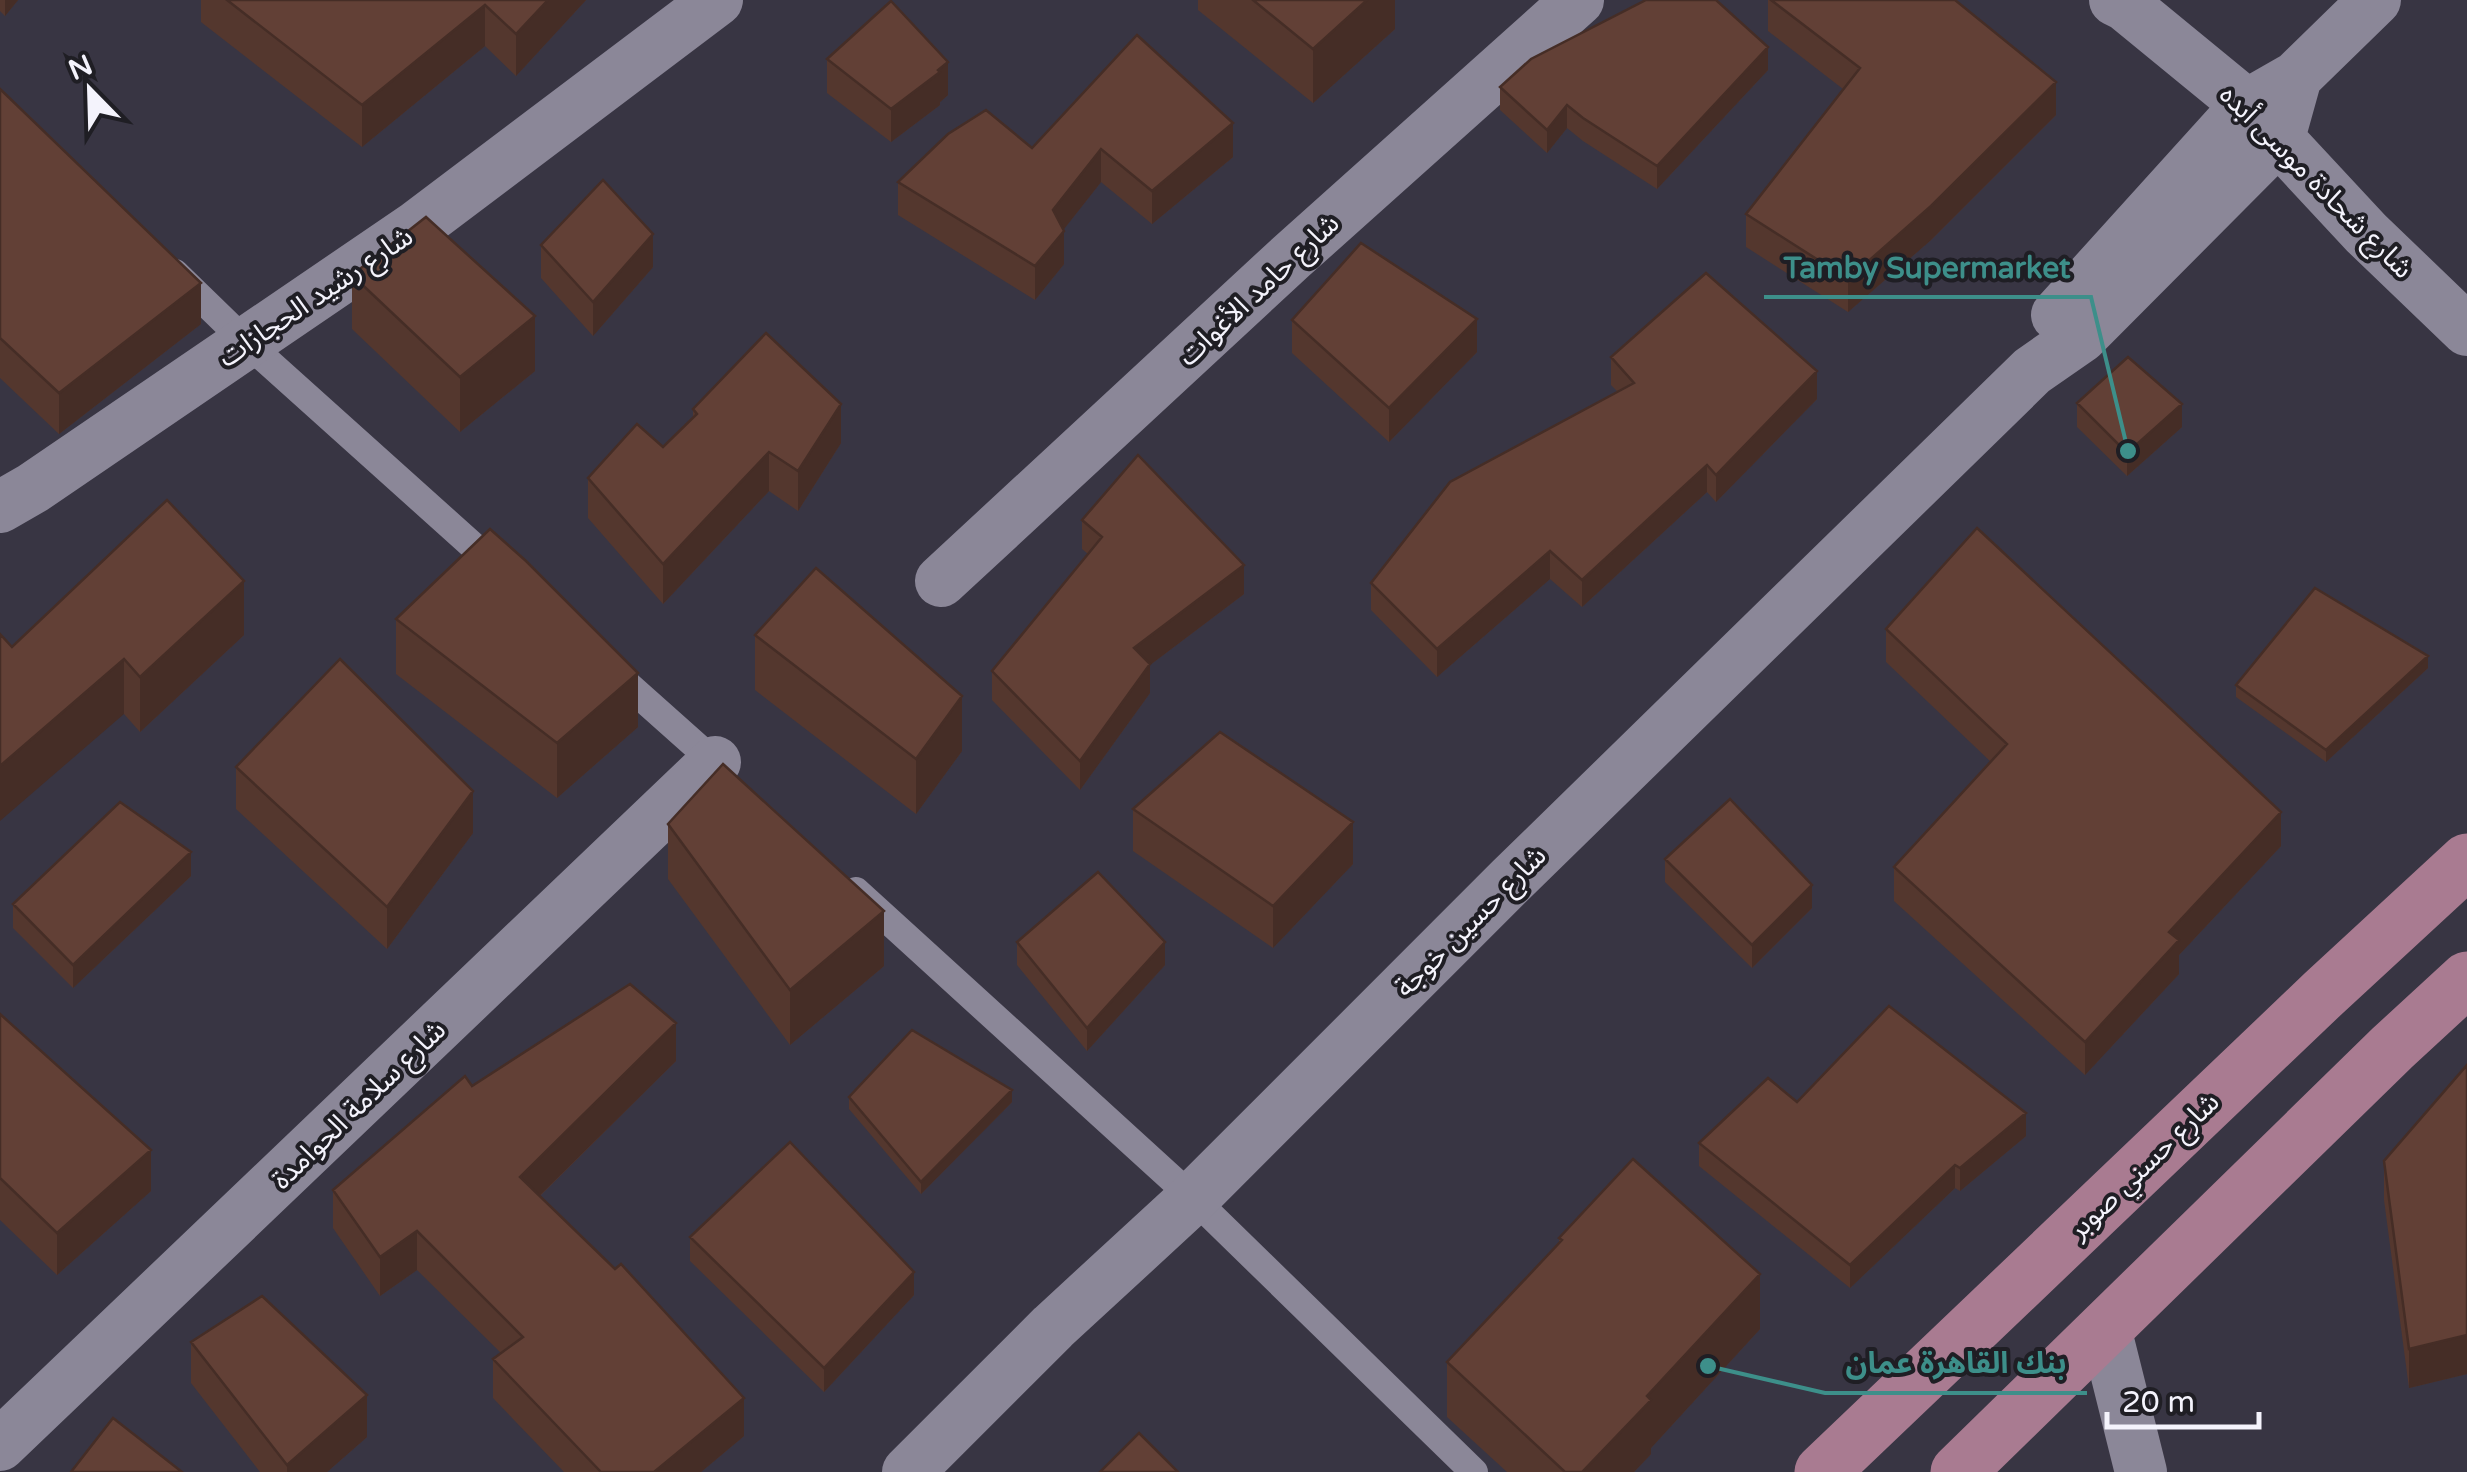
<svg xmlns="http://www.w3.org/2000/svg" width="2467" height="1472" viewBox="0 0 2467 1472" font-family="'Varela Round','Noto Sans Arabic',sans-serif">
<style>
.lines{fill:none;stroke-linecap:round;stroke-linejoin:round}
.lane{stroke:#8b8798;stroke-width:28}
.street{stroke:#8b8798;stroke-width:52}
.secondary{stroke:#a97b91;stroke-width:55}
.wall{fill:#54372e}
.shaded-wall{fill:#452d26}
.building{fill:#624036;stroke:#452d26;stroke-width:2.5}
.labels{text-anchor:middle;stroke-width:8;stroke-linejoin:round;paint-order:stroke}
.street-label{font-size:28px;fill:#f4f3fc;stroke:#1f1e24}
.leader{fill:none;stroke:#3d8f8a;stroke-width:4}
.callout-dot{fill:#3d8f8a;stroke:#1f1e24;stroke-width:4}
.callout-label{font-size:30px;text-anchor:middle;font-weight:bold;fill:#3d8f8a;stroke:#1f1e24;stroke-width:8;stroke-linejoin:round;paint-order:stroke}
</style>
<rect width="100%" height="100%" fill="#383543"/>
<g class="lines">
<path class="lane" d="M 175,273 L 247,343 L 501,571
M 611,670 L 721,768
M 856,891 L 1193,1198 L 1474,1472"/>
<path class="street" d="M 2115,0 L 2125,5 L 2247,105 L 2366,233 L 2467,330
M 2057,315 L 2247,105 L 2296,77 L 2375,0
M 0,507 L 33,488 L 416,227 L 717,0
M 941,581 L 1291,257 L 1578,0
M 2105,1328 L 2141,1472
M 0,1445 L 715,762
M 908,1472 L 1053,1327 L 1193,1198 L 1511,880 L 2032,371 L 2081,337 L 2279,138 L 2296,77"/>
<path class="secondary" d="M 1822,1472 L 2324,993 L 2467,861
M 1958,1472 L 2392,1048 L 2467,979"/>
</g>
<path class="wall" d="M 0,0 L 18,0 L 5,16 L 0,11 Z
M 201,0 L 586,0 L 516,76 L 485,46 L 362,147 L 201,22 Z
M 1198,0 L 1395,0 L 1395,29 L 1313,103 L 1198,10 Z
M 1768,0 L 1955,0 L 2056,115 L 1931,240 L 1848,312 L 1746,247 L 1746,214 L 1843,89 L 1768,31 Z
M 1137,35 L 1233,157 L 1152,224 L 1101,182 L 1063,230 L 1064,264 L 1035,300 L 898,215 L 898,182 L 1032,148 Z
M 827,59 L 948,95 L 940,102 L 940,105 L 891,142 L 827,93 Z
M 1768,70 L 1657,189 L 1583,141 L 1567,128 L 1547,153 L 1500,110 L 1500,87 Z
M 0,89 L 201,324 L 59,434 L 0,378 Z
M 541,245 L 653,267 L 593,336 L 541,278 Z
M 352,275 L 535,371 L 460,432 L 352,329 Z
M 1292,320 L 1477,352 L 1389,442 L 1292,353 Z
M 1611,357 L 1817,399 L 1716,502 L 1707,492 L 1582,607 L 1550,579 L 1437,677 L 1371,610 L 1371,583 L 1618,392 L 1611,385 Z
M 2077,403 L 2182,427 L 2127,476 L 2077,427 Z
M 693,409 L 841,443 L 798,511 L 769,491 L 663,604 L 588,518 L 588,478 L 663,447 L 693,418 Z
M 1082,520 L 1244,594 L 1150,665 L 1150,693 L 1080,790 L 992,700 L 992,671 L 1088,554 L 1082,549 Z
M 396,619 L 638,727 L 557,798 L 396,674 Z
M 1886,629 L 2281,846 L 2179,955 L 2179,974 L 2085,1075 L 1894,901 L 1894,867 L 1991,762 L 1886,662 Z
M 244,635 L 140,732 L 124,714 L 12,647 Z
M 755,635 L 962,751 L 916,814 L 755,690 Z
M 2428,668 L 2326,762 L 2236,697 L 2236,685 Z
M 236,767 L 473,833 L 387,949 L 236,809 Z
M 1133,809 L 1353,864 L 1273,948 L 1133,851 Z
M 668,824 L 884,966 L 790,1045 L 668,879 Z
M 1665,859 L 1812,908 L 1752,968 L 1665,882 Z
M 191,876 L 73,988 L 13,928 L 13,904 Z
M 1017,942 L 1165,965 L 1087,1051 L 1017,965 Z
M 0,1014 L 151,1191 L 57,1275 L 0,1220 Z
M 676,1061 L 540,1196 L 744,1436 L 701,1472 L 564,1472 L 493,1398 L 493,1359 L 501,1353 L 417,1270 L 380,1296 L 333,1228 L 333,1190 L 472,1086 Z
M 2467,1065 L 2467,1374 L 2409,1388 L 2384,1200 L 2384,1161 Z
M 849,1097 L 1012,1102 L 921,1194 L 849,1109 Z
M 1797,1102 L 2026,1136 L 1960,1191 L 1955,1188 L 1850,1288 L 1699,1166 L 1699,1143 Z
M 690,1237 L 914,1295 L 824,1392 L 690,1261 Z
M 1559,1238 L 1760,1329 L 1651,1448 L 1651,1454 L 1634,1472 L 1507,1472 L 1447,1417 L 1447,1362 L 1559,1242 Z
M 191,1342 L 367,1437 L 327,1472 L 260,1472 L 191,1383 Z"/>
<path class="shaded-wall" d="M 5,0 L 18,0 L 5,16 Z
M 548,0 L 586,0 L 516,76 L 516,34 Z
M 1367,0 L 1395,0 L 1395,29 L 1313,103 L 1313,49 Z
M 485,5 L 485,46 L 362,147 L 362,105 Z
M 1768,47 L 1768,70 L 1657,189 L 1657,166 Z
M 948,62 L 948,95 L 940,102 L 940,105 L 891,142 L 891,109 Z
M 2056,82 L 2056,115 L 1931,240 L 1848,312 L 1848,279 Z
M 1567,105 L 1567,128 L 1547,153 L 1547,130 Z
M 1233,123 L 1233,157 L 1152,224 L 1152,191 Z
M 1101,149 L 1101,182 L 1053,243 L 1053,210 Z
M 1064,231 L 1064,264 L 1035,300 L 1035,266 Z
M 653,234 L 653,267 L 593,336 L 593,302 Z
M 201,283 L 201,324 L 59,434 L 59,393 Z
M 535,316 L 535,371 L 460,432 L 460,377 Z
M 1477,319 L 1477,352 L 1389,442 L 1389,408 Z
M 1817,371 L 1817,399 L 1716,502 L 1716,475 Z
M 841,404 L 841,443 L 798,511 L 798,471 Z
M 2182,404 L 2182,427 L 2127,476 L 2127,453 Z
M 769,452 L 769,491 L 663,604 L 663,564 Z
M 1707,465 L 1707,492 L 1582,607 L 1582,580 Z
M 1550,551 L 1550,579 L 1437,677 L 1437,649 Z
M 1244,565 L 1244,594 L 1150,665 L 1150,693 L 1080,790 L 1080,761 L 1134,648 Z
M 244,581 L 244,635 L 140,732 L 140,677 Z
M 2428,656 L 2428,668 L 2326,762 L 2326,750 Z
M 124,659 L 124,714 L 0,821 L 0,766 Z
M 638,673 L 638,727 L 557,798 L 557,743 Z
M 962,696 L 962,751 L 916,814 L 916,759 Z
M 473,791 L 473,833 L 387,949 L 387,907 Z
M 2281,812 L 2281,846 L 2179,955 L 2179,974 L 2085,1075 L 2085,1042 L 2169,932 Z
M 1353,822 L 1353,864 L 1273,948 L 1273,906 Z
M 191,852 L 191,876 L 73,988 L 73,965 Z
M 1812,885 L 1812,908 L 1752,968 L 1752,945 Z
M 884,911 L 884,966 L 790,1045 L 790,990 Z
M 1165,942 L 1165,965 L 1087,1051 L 1087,1028 Z
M 676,1023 L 676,1061 L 520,1215 L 520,1177 Z
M 1012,1090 L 1012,1102 L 921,1194 L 921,1182 Z
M 2026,1113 L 2026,1136 L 1960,1191 L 1960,1168 Z
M 151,1150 L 151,1191 L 57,1275 L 57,1233 Z
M 1955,1165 L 1955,1188 L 1850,1288 L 1850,1265 Z
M 417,1231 L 417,1270 L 380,1296 L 380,1257 Z
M 914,1272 L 914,1295 L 824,1392 L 824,1368 Z
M 1760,1274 L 1760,1329 L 1651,1448 L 1651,1454 L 1634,1472 L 1582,1472 L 1647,1396 Z
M 2467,1335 L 2467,1374 L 2409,1388 L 2409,1349 Z
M 367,1395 L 367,1437 L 327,1472 L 287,1472 L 287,1465 Z
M 744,1398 L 744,1436 L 701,1472 L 654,1472 Z"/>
<path class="building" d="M 227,0 L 548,0 L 516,34 L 485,5 L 362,105 Z
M 1253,0 L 1367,0 L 1313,49 Z
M 1646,0 L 1716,0 L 1768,47 L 1657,166 L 1583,118 L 1567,105 L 1547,130 L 1500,87 L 1531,59 Z
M 1771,0 L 1955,0 L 2056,82 L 1931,206 L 1848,279 L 1746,214 L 1860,68 Z
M 891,1 L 948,62 L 938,70 L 940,72 L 891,109 L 827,59 Z
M 1137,35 L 1233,123 L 1152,191 L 1101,149 L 1053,210 L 1064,231 L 1035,266 L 898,182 L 948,134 L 986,110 L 1032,148 Z
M 0,89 L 201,283 L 59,393 L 0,338 Z
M 603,180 L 653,234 L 593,302 L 541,245 Z
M 426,217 L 535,316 L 460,377 L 352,275 Z
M 1361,243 L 1477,319 L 1389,408 L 1292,320 Z
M 1706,273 L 1817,371 L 1716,475 L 1707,465 L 1582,580 L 1550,551 L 1437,649 L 1371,583 L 1450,482 L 1634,383 L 1611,357 Z
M 766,333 L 841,404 L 798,471 L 769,452 L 663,564 L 588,478 L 637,424 L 663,447 L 697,414 L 693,409 Z
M 2128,357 L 2182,404 L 2127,453 L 2077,403 Z
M 1138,455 L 1244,565 L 1134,648 L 1150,664 L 1080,761 L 992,671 L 1102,537 L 1082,520 Z
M 167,500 L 244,581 L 140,677 L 124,659 L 0,766 L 0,634 L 12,647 Z
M 1977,528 L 2281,812 L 2169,932 L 2179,940 L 2085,1042 L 1894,867 L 2007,744 L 1886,629 Z
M 490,529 L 526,561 L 638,673 L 557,743 L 396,619 Z
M 816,568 L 962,696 L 916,759 L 755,635 Z
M 2315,588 L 2428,656 L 2326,750 L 2236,685 Z
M 340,659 L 473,791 L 387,907 L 236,767 Z
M 1220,732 L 1353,822 L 1273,906 L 1133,809 Z
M 723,764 L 884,911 L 790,990 L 668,824 Z
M 1730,799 L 1812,885 L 1752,945 L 1665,859 Z
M 120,802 L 191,852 L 73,965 L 13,904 Z
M 1098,872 L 1165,942 L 1087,1028 L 1017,942 Z
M 630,984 L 676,1023 L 520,1177 L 615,1269 L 621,1264 L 744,1398 L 654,1472 L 601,1472 L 493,1359 L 523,1337 L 417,1231 L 380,1257 L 333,1190 L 465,1076 L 472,1086 Z
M 1889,1006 L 2026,1113 L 1960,1168 L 1955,1165 L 1850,1265 L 1699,1143 L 1768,1078 L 1797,1102 Z
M 0,1014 L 151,1150 L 57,1233 L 0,1178 Z
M 912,1030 L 1012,1090 L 921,1182 L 849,1097 Z
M 2467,1065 L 2467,1335 L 2409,1349 L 2384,1161 Z
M 790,1142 L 914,1272 L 824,1368 L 690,1237 Z
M 1633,1159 L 1760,1274 L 1647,1396 L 1651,1400 L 1582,1472 L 1565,1472 L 1447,1362 L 1562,1240 L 1559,1238 Z
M 262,1296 L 367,1395 L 287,1465 L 191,1342 Z
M 113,1418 L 182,1472 L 71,1472 Z
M 1139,1433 L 1178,1472 L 1100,1472 Z"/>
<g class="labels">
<g class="street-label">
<text transform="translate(2317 181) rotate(45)" y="10">شارع شحادة موسى أبده</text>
<text transform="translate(1258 289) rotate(-43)" y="10">شارع حامد الأغوات</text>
<text transform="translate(315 296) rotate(-34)" y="10">شارع رشيد الحجازات</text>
<text transform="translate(1470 921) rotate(-45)" y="10">شارع حسين خوجة</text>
<text transform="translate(358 1104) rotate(-44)" y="10">شارع سلامة الحوامدة</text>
<text transform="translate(2143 1165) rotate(-44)" y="10">شارع حسني صوبر</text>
</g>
</g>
<path class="leader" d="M2128 451L2091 297H1764M1708 1366L1825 1393H2087"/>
<g class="callout-dot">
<circle cx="2128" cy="451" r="10"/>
<circle cx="1708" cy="1366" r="10"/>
</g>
<g class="callout-label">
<text x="1927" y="278">Tamby Supermarket</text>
<text x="1956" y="1373">بنك القاهرة عمان</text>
</g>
<g transform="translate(90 90) rotate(337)" stroke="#1f1e24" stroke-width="8" paint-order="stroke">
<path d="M0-8L18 38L0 25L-18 38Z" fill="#f4f3fc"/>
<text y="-15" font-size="28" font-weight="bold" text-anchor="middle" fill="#f4f3fc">N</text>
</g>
<path d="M2107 1412v15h152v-15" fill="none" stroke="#f4f3fc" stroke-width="5"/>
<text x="2122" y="1412" font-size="30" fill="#f4f3fc" stroke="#1f1e24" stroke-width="8" paint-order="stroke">20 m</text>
</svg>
